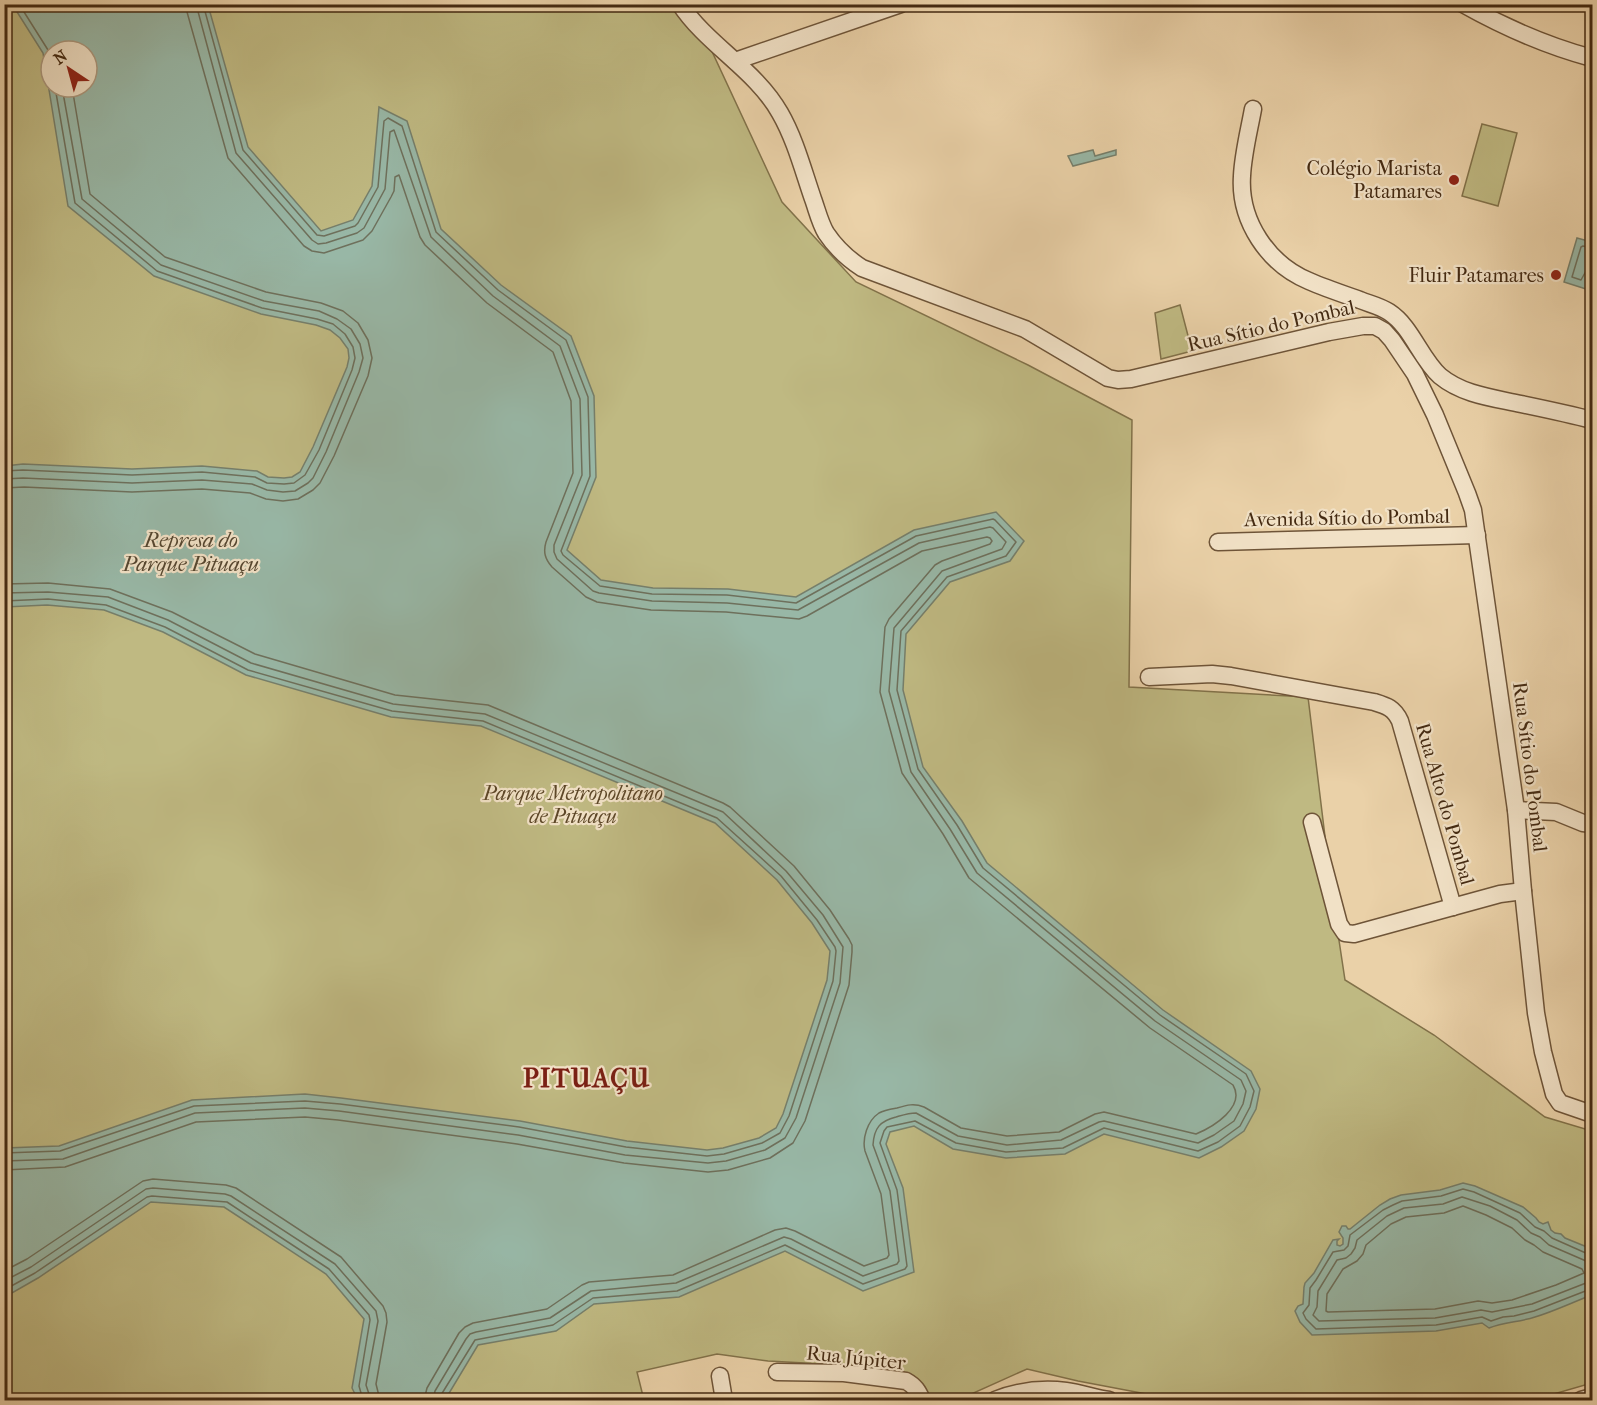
<svg xmlns="http://www.w3.org/2000/svg" width="1597" height="1405" viewBox="0 0 1597 1405" font-family="'IM FELL French Canon',serif">
  <style>
    .green { fill: #bfb982; stroke: #82724a; stroke-width: 1.5; fill-rule: evenodd }
    .water { fill: #98b7a6; stroke: #767f6b; stroke-width: 1.5; fill-rule: evenodd }
    .lines { fill: none; stroke-linecap: round; stroke-linejoin: round }
    .shore { stroke: #6e705c; stroke-width: 1.5 }
    .minor-casing { stroke: #6e5438; stroke-width: 19 }
    .minor { stroke: #f1e1c6; stroke-width: 16 }
    .poi-dot { fill: #8f2418; stroke: #f1e1c6; stroke-width: 2 }
    .labels { text-anchor: middle; dominant-baseline: central; stroke-width: 4.5; stroke-linejoin: round; paint-order: stroke }
    .poi-label { font-size: 20px; fill: #442a12; stroke: #f1e1c6; text-anchor: end }
    .street-label { font-size: 20px; fill: #442a12; stroke: #f1e1c6 }
    .park-label { font-size: 20px; font-style: italic; fill: #5d4728; stroke: #f1e1c6 }
    .water-label { font-size: 21px; font-style: italic; fill: #554630; stroke: #f1e1c6 }
    .district-label { font-size: 26px; font-weight: bold; letter-spacing: 1.5px; fill: #7a1f14; stroke: #f1e1c6 }
  </style>
  <rect width="100%" height="100%" fill="#ead1a8"/>
  <filter id="stains"><feTurbulence type="fractalNoise" baseFrequency=".00333" numOctaves="4"/><feColorMatrix values="0 0 0 0 .2 0 0 0 0 .09 0 0 0 0 .02 0 0 0 .5 -.17"/></filter>
  <radialGradient id="worn" r=".72"><stop offset=".6" stop-color="#630" stop-opacity="0"/><stop offset="1" stop-color="#630" stop-opacity=".3"/></radialGradient>
  <g class="green">
    <path d="M 5,5 L 677,5 L 708,43 L 782,202 L 856,282 L 1028,365 L 1132,420 L 1129,687 L 1308,697 L 1332,894 L 1345,980 L 1434,1035 L 1545,1117 L 1592,1131 L 1592,1383 L 1533,1400 L 1178,1400 L 1078,1381 L 1027,1369 L 958,1400 L 923,1400 L 917,1381 L 898,1368 L 768,1361 L 717,1354 L 637,1372 L 644,1400 L 5,1400 ZM 51,51 L 87,51 L 87,87 L 51,87 Z"/>
    <path d="M 1482,124 L 1517,133 L 1498,206 L 1462,196 Z"/>
    <path d="M 1180,305 L 1192,351 L 1161,359 L 1155,313 Z"/>
  </g>
  <g class="water">
    <path d="M 12,4 L 208,5 L 248,147 L 321,231 L 353,220 L 372,186 L 379,107 L 407,121 L 441,229 L 501,285 L 571,336 L 594,396 L 596,477 L 567,550 L 601,580 L 653,588 L 728,589 L 796,597 L 914,530 L 996,512 L 1024,541 L 1010,561 L 950,582 L 906,634 L 903,690 L 923,767 L 962,821 L 987,863 L 1163,1010 L 1251,1071 L 1260,1089 L 1256,1109 L 1244,1131 L 1221,1147 L 1199,1158 L 1104,1134 L 1065,1154 L 1006,1158 L 953,1149 L 914,1126 L 890,1132 L 886,1144 L 903,1188 L 914,1272 L 863,1291 L 785,1251 L 679,1297 L 594,1304 L 556,1331 L 478,1345 L 445,1400 L 358,1400 L 352,1388 L 364,1319 L 326,1274 L 224,1207 L 151,1202 L 38,1278 L 5,1297 L 5,1148 L 59,1146 L 192,1100 L 305,1094 L 341,1098 L 520,1121 L 627,1141 L 707,1150 L 723,1148 L 759,1138 L 776,1128 L 783,1114 L 827,980 L 830,951 L 812,923 L 777,880 L 715,823 L 481,726 L 391,717 L 246,675 L 163,632 L 104,610 L 47,605 L 5,607 L 5,466 L 23,464 L 132,469 L 202,466 L 257,471 L 268,477 L 284,478 L 292,477 L 300,472 L 313,447 L 347,367 L 349,358 L 348,349 L 340,338 L 330,330 L 316,325 L 261,314 L 154,276 L 68,206 L 43,53 ZM 51,51 L 87,51 L 87,87 L 51,87 Z"/>
    <path d="M 1093,150 L 1095,156 L 1116,150 L 1116,155 L 1073,166 L 1068,156 Z"/>
    <path d="M 1577,238 L 1592,242 L 1592,266 L 1586,289 L 1564,282 Z"/>
    <path d="M 1463,1183 L 1475,1186 L 1523,1207 L 1536,1218 L 1539,1222 L 1543,1224 L 1548,1222 L 1551,1230 L 1555,1233 L 1561,1234 L 1565,1238 L 1592,1249 L 1592,1295 C 1573,1302 1555,1311 1535,1317 C 1520,1322 1504,1322 1489,1328 L 1482,1323 L 1436,1331 L 1312,1335 L 1300,1322 L 1295,1311 L 1298,1306 L 1303,1304 L 1304,1287 L 1305,1283 L 1314,1273 L 1333,1240 L 1339,1239 L 1337,1241 L 1337,1245 L 1340,1246 L 1343,1244 L 1343,1238 L 1339,1232 L 1342,1226 L 1346,1226 L 1348,1229 L 1350,1229 L 1380,1205 L 1390,1199 L 1401,1195 L 1440,1190 Z"/>
  </g>
  <g class="lines">
    <g class="shore">
      <path d="M 19,4 L 48,50 L 51,63"/>
      <path d="M 186,4 L 187,12 L 228,158 L 304,246 L 312,251 L 324,253 L 363,240 L 372,231 L 391,197 L 394,191 L 395,177 L 399,175 L 420,237 L 425,245 L 487,303 L 553,352 L 571,401 L 573,473 L 546,542 C 543,552 545,559 552,567 L 586,597 L 597,602 L 651,610 L 726,612 L 799,619 L 807,616 L 922,551 L 987,537 L 990,538 L 992,541 L 990,544 L 942,561 L 935,565 L 889,619 L 885,627 L 880,692 L 902,773 L 943,834 L 969,878 L 1150,1028 L 1233,1085 C 1246,1107 1213,1127 1196,1134 L 1104,1112 L 1095,1114 L 1059,1132 L 1007,1136 L 961,1128 L 924,1107 C 914,1103 907,1105 897,1108 C 891,1109 884,1110 879,1113 C 867,1121 862,1139 865,1151 L 881,1194 L 889,1255 L 887,1258 L 864,1266 L 795,1231 L 786,1228 L 775,1230 L 673,1275 L 589,1282 L 582,1285 L 547,1309 L 473,1323 L 465,1327 L 459,1333 L 427,1388 L 424,1400"/>
      <path d="M 196,4 L 236,153 L 312,240 L 318,244 L 326,243 L 357,233 L 364,228 L 385,189 L 390,132 L 394,130 L 431,237 L 493,296 L 560,346 L 580,399 L 582,475 L 554,545 L 554,552 L 557,559 L 593,591 L 599,593 L 652,601 L 727,603 L 798,610 L 919,543 L 990,527 L 993,528 L 1006,542 L 1002,549 L 942,571 L 894,628 L 889,691 L 911,772 L 950,829 L 977,873 L 1155,1021 L 1241,1080 L 1246,1091 L 1243,1104 L 1234,1121 L 1214,1135 L 1198,1143 L 1104,1121 L 1099,1122 L 1061,1140 L 1007,1145 L 958,1136 L 916,1113 C 909,1113 903,1115 896,1117 C 880,1121 874,1128 873,1145 L 890,1191 L 899,1261 L 897,1264 L 863,1276 L 791,1239 L 784,1237 L 676,1283 L 591,1291 L 550,1318 L 476,1332 L 470,1334 L 466,1339 L 435,1391 L 433,1400"/>
      <path d="M 203,4 L 243,150 L 317,235 L 324,236 L 355,226 L 358,223 L 378,187 L 384,121 L 388,118 L 402,126 L 436,232 L 498,290 L 566,340 L 588,397 L 590,476 L 561,551 L 563,555 L 600,586 L 652,594 L 727,595 L 796,603 L 916,536 L 993,519 L 995,520 L 1016,542 L 1006,556 L 947,577 L 901,631 L 897,690 L 918,769 L 957,825 L 983,868 L 1160,1015 L 1246,1074 L 1254,1091 L 1250,1107 L 1240,1126 L 1218,1142 L 1198,1151 L 1104,1128 L 1063,1148 L 1006,1152 L 956,1143 L 915,1121 L 887,1127 L 884,1131 L 880,1143 L 897,1190 L 907,1266 L 905,1269 L 863,1284 L 785,1245 L 677,1291 L 593,1298 L 553,1325 L 475,1340 L 441,1395 L 441,1400"/>
      <path d="M 1592,248 L 1583,246 L 1581,247 L 1572,277 L 1581,280 L 1586,271 L 1592,269"/>
      <path d="M 4,471 L 23,470 L 132,475 L 202,472 L 255,477 L 267,483 L 284,484 L 294,483 L 305,475 L 319,450 L 352,370 L 355,358 L 353,347 L 345,334 L 333,324 L 317,319 L 262,308 L 157,271 L 75,203 L 55,87"/>
      <path d="M 4,479 L 23,478 L 132,483 L 202,480 L 252,484 L 267,490 L 283,492 L 295,491 L 308,483 L 313,478 L 326,452 L 359,372 L 363,358 L 360,344 L 351,329 L 337,319 L 319,311 L 264,301 L 161,265 L 82,199 L 62,87"/>
      <path d="M 4,488 L 24,487 L 132,492 L 202,489 L 250,493 L 266,499 L 283,501 L 298,499 L 313,490 L 320,483 L 334,456 L 368,376 L 372,358 L 368,340 L 358,323 L 343,311 L 321,303 L 266,292 L 165,257 L 90,194 L 72,87"/>
      <path d="M 4,584 L 48,583 L 110,589 L 172,612 L 255,654 L 395,695 L 488,705 L 723,803 L 730,807 L 794,866 L 830,910 L 849,939 L 852,945 L 852,952 L 849,985 L 805,1121 L 793,1143 L 770,1158 L 728,1170 L 708,1172 L 624,1163 L 517,1144 L 338,1120 L 305,1117 L 196,1122 L 65,1167 L 4,1170"/>
      <path d="M 4,593 L 48,592 L 108,597 L 168,620 L 251,663 L 393,704 L 485,714 L 723,812 L 786,871 L 823,915 L 843,947 L 840,983 L 796,1118 L 785,1138 L 765,1150 L 726,1161 L 708,1163 L 625,1155 L 518,1135 L 339,1111 L 305,1108 L 195,1113 L 63,1159 L 4,1161"/>
      <path d="M 4,601 L 48,599 L 106,605 L 165,627 L 248,670 L 392,711 L 483,721 L 717,818 L 781,876 L 817,920 L 835,947 L 836,951 L 833,981 L 789,1116 L 780,1133 L 762,1143 L 724,1154 L 707,1156 L 626,1147 L 519,1127 L 340,1104 L 305,1101 L 194,1106 L 60,1151 L 4,1153"/>
      <path d="M 1463,1206 L 1486,1215 L 1512,1228 L 1525,1240 L 1534,1245 L 1543,1252 L 1582,1269 L 1584,1273 L 1556,1285 L 1512,1300 L 1492,1303 L 1478,1301 L 1435,1309 L 1328,1312 L 1326,1311 L 1327,1294 L 1343,1269 L 1357,1261 L 1363,1254 L 1366,1245 L 1391,1224 L 1406,1217 L 1444,1213 Z"/>
      <path d="M 1592,1254 L 1588,1254 L 1552,1238 L 1544,1231 L 1535,1227 L 1520,1213 L 1474,1192 L 1463,1189 L 1441,1196 L 1402,1201 L 1393,1205 L 1383,1210 L 1350,1235 L 1348,1246 L 1344,1250 L 1333,1252 L 1316,1280 L 1310,1288 L 1309,1305 L 1303,1313 L 1306,1319 L 1316,1329 L 1436,1325 L 1482,1317 L 1491,1321 L 1503,1317 L 1514,1316 L 1534,1311 L 1588,1290 L 1592,1289"/>
      <path d="M 1592,1261 L 1586,1261 L 1549,1245 L 1540,1237 L 1531,1233 L 1517,1220 L 1490,1206 L 1462,1197 L 1443,1204 L 1404,1208 L 1387,1216 L 1357,1240 L 1355,1248 L 1351,1254 L 1346,1258 L 1337,1260 L 1318,1291 L 1317,1307 L 1313,1315 L 1319,1321 L 1435,1318 L 1481,1310 L 1492,1312 L 1532,1304 L 1586,1283 L 1592,1282"/>
      <path d="M 4,1271 L 27,1259 L 143,1181 L 153,1179 L 226,1185 L 236,1188 L 341,1257 L 383,1306 L 386,1313 L 387,1322 L 376,1384 L 380,1400"/>
      <path d="M 4,1281 L 31,1267 L 146,1189 L 153,1188 L 225,1194 L 231,1196 L 335,1264 L 376,1311 L 378,1321 L 366,1385 L 371,1400"/>
      <path d="M 4,1290 L 35,1273 L 147,1197 L 152,1196 L 227,1202 L 329,1269 L 369,1315 L 370,1320 L 359,1386 L 363,1400"/>
    </g>
    <defs>
      <g id="minor">
        <path d="M 680,4 C 707,45 756,70 780,113 C 795,139 803,170 813,199 C 817,210 820,223 826,233 C 836,248 848,259 862,268 L 1025,329 L 1108,378 L 1118,380 L 1131,379 L 1329,332 L 1363,326 L 1375,326 L 1384,331 L 1392,340 L 1415,374 L 1435,415 L 1467,493 L 1473,510 L 1516,810 L 1523,891 L 1536,1013 L 1543,1052 L 1554,1094 L 1560,1103 L 1592,1114"/>
        <path d="M 1463,4 C 1504,27 1547,46 1592,58"/>
        <path d="M 735,61 L 901,4"/>
        <path d="M 1253,109 C 1249,131 1243,154 1242,176 C 1239,221 1268,264 1309,281 C 1325,288 1343,294 1360,300 C 1370,304 1380,306 1389,312 C 1412,327 1420,358 1440,376 C 1463,395 1494,398 1521,404 C 1545,409 1569,414 1592,420"/>
        <path d="M 1218,542 L 1477,535"/>
        <path d="M 1149,677 L 1212,674 L 1231,676 L 1374,702 C 1387,706 1394,708 1400,721 L 1453,907"/>
        <path d="M 1516,810 L 1556,812 L 1583,823 L 1592,824"/>
        <path d="M 1312,822 L 1339,924 L 1345,933 L 1354,934 L 1500,894 L 1523,891"/>
        <path d="M 777,1372 L 844,1373 L 906,1381 C 915,1386 918,1391 922,1400"/>
        <path d="M 720,1376 L 724,1400"/>
        <path d="M 995,1400 C 1018,1391 1042,1388 1066,1391 C 1081,1393 1095,1398 1109,1400"/>
        <path d="M 1581,1400 L 1592,1397"/>
      </g>
    </defs>
    <use href="#minor" class="minor-casing"/>
    <use href="#minor" class="minor"/>
  </g>
  <g class="poi-dot">
    <circle cx="1454" cy="180" r="6"/>
    <circle cx="1556" cy="275" r="6"/>
  </g>
  <g class="labels">
    <g class="poi-label">
      <text x="1442" y="168">Colégio Marista<tspan x="1442" dy="23">Patamares</tspan></text>
      <text x="1544" y="275">Fluir Patamares</text>
    </g>
    <g class="street-label">
      <text transform="translate(1271 326) rotate(-13)">Rua Sítio do Pombal</text>
      <text transform="translate(1347 518) rotate(-1)">Avenida Sítio do Pombal</text>
      <text transform="translate(1530 767) rotate(83)">Rua Sítio do Pombal</text>
      <text transform="translate(1445 804) rotate(74)">Rua Alto do Pombal</text>
      <text transform="translate(856 1358) rotate(6)">Rua Júpiter</text>
    </g>
    <g class="park-label">
      <text x="573" y="793">Parque Metropolitano<tspan x="573" dy="23">de Pituaçu</tspan></text>
    </g>
    <g class="water-label">
      <text x="191" y="540">Represa do<tspan x="191" dy="24">Parque Pituaçu</tspan></text>
    </g>
    <g class="district-label">
      <text x="587" y="1078">PITUAÇU</text>
    </g>
  </g>
  <rect width="1597" height="1405" fill="none" stroke="#ead1a8" stroke-width="24"/>
  <rect x="6" y="6" width="1585" height="1393" fill="none" stroke="#442a12" stroke-width="3"/>
  <rect x="12" y="12" width="1573" height="1381" fill="none" stroke="#442a12" stroke-width="1.5"/>
  <g transform="translate(69 69) rotate(324)"><circle r="28" fill="#f1e1c6" stroke="#ac987e" stroke-width="1.5"/>
  <path d="M0-4.5L10 22L0 15L-10 22Z" fill="#8f2418"/>
  <text y="-9" font-size="16" font-weight="bold" text-anchor="middle" fill="#442a12">N</text>
  </g>
  <rect width="100%" height="100%" filter="url(#stains)"/>
  <rect width="100%" height="100%" fill="url(#worn)"/>
</svg>
